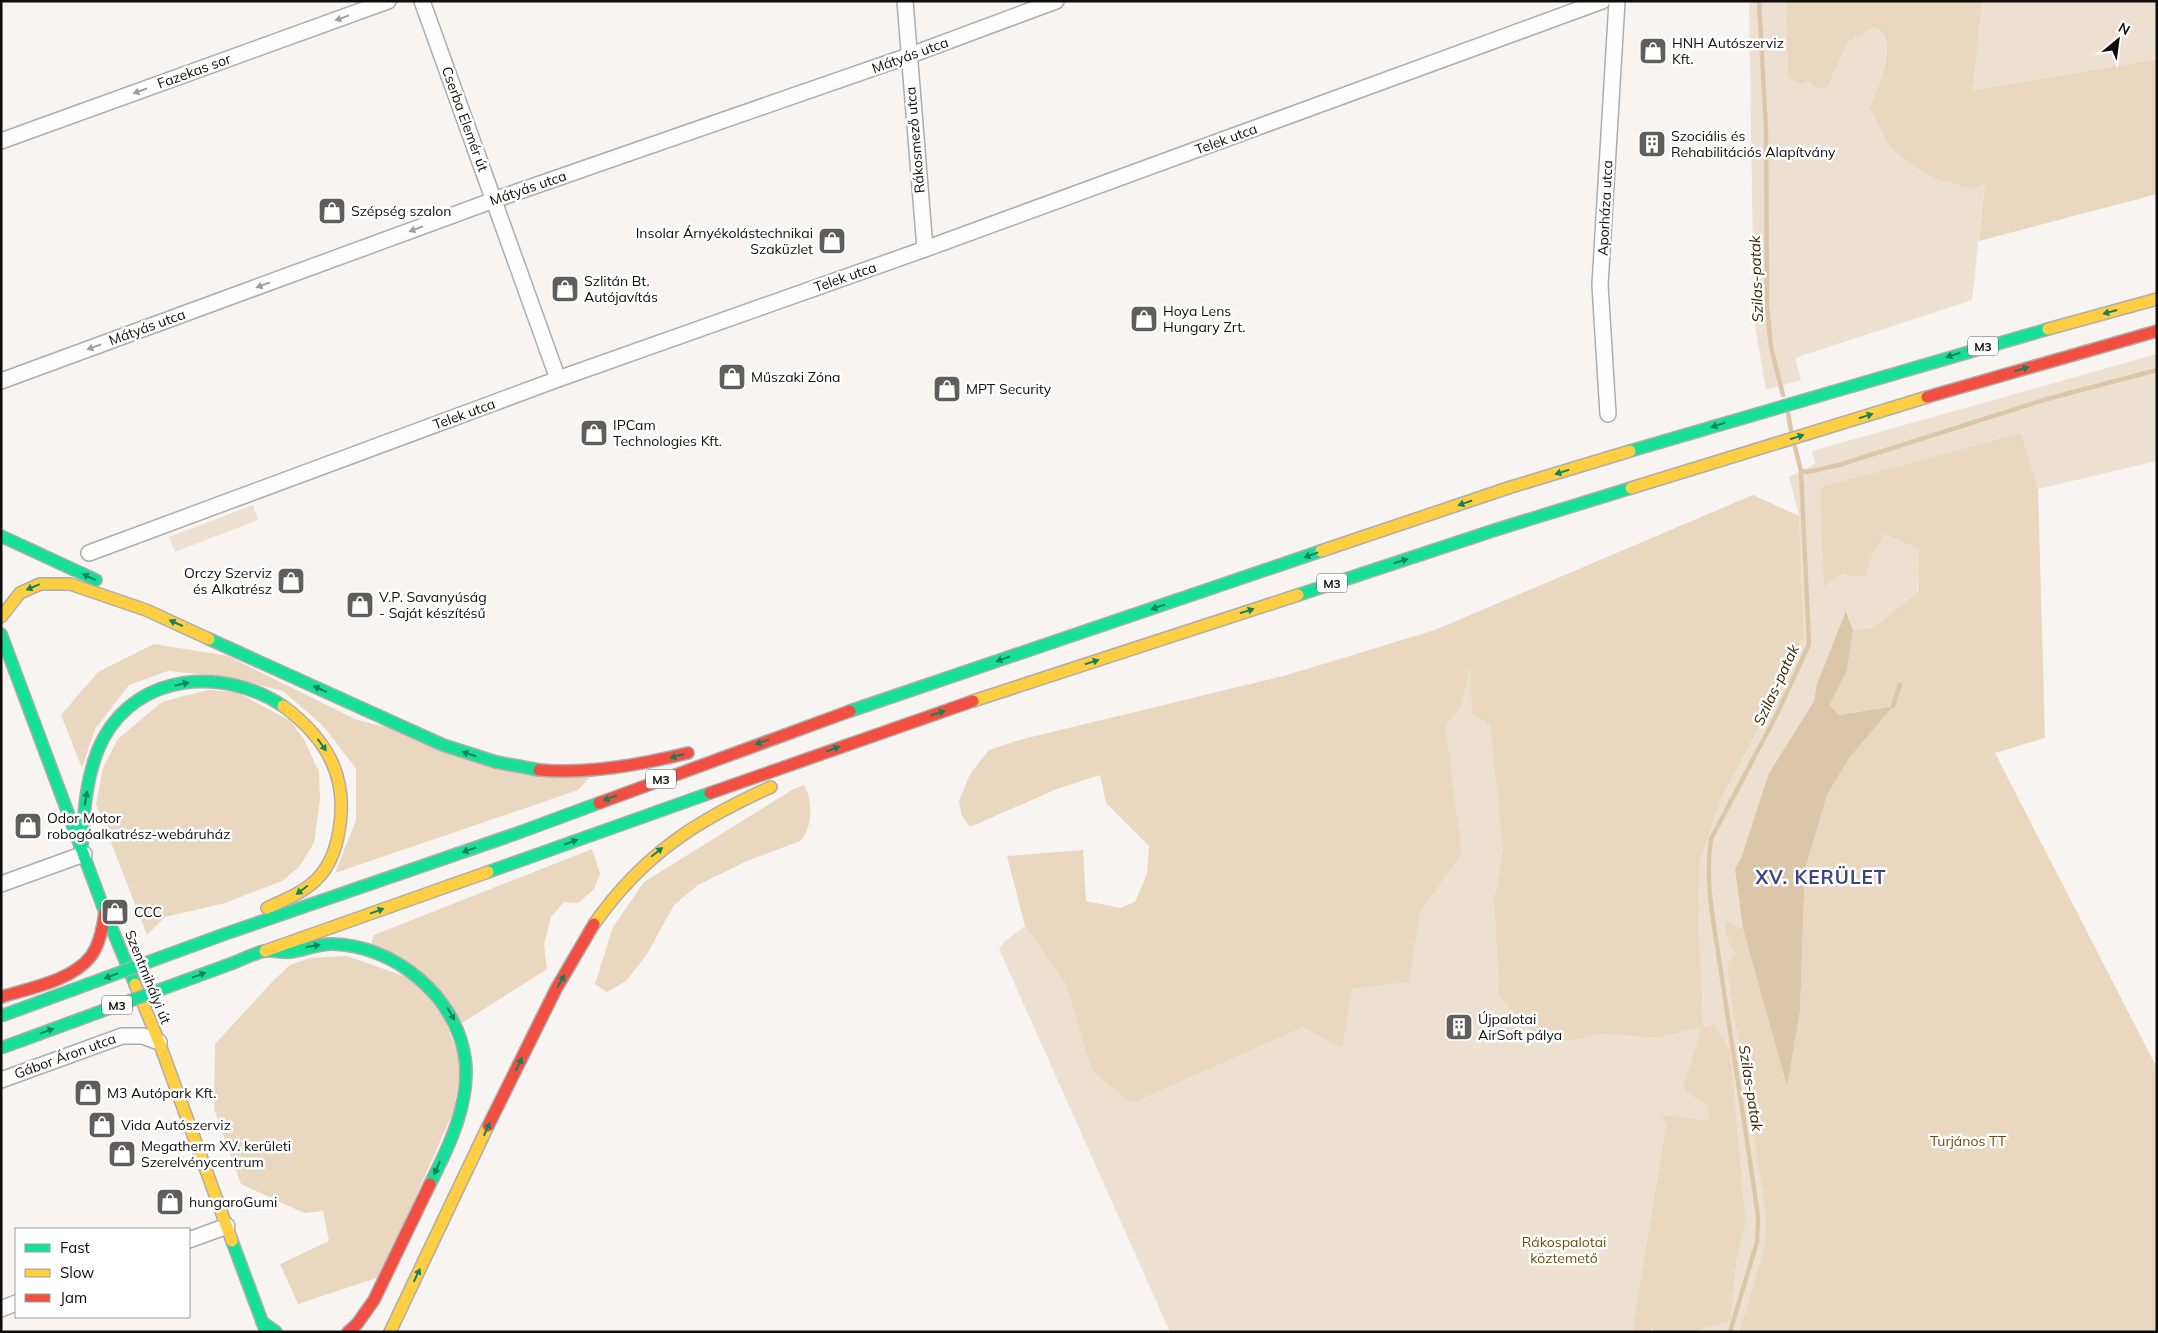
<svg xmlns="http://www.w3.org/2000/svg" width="2158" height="1333" viewBox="0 0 2158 1333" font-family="Mulish,sans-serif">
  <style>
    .green { fill: #ede0d1 }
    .forest { fill: #e9d7c0 }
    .water { fill: #dcc6a9 }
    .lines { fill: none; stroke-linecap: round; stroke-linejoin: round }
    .stream { stroke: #dcc6a9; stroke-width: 4.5 }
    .street-casing { stroke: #afadab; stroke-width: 18 }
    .fast-casing { stroke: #afadab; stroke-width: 14 }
    .slow-casing { stroke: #afadab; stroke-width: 14 }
    .jam-casing { stroke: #afadab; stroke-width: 14 }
    .street { stroke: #fefdfd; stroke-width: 15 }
    .fast { stroke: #16e098; stroke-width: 11 }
    .slow { stroke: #ffcf43; stroke-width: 11 }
    .jam { stroke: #f24e42; stroke-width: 11 }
    .fast-bridge-casing { stroke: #afadab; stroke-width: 14; stroke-linecap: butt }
    .fast-bridge { stroke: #16e098; stroke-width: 11 }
    .oneway { fill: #9e9d9d }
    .oneway2 { fill: #138159 }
    .labels { text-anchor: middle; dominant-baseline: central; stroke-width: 5; stroke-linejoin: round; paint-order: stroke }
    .shield { fill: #fff; stroke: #575655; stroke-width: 1 }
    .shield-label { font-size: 12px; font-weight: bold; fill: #0f0d0c }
    .poi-label { font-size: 14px; fill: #0f0d0c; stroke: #fff; text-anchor: start }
    .street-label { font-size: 14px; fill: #0f0d0c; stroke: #fff }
    .park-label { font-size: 14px; fill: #734b02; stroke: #fff }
    .water-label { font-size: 15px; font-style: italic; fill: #3b2604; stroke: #fff }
    .district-label { font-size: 19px; font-weight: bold; letter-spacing: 1px; fill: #404581; stroke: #fff }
  </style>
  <rect width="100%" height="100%" fill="#f7f4f1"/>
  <g class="green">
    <path d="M 1749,1 L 1786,1 L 1788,77 L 1808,81 L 1820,90 L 1828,86 L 1848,42 L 1874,27 C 1901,40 1877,87 1870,108 L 1985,183 L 1972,300 L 1795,358 L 1801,380 L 1766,390 L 1754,319 Z"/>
    <path d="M 1982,1 L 2157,1 L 2157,59 L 1973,90 Z"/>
    <path d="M 2157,354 L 2157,461 L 2038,489 L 2021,433 L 1820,487 L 1825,586 L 1842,574 L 1866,578 L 1871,558 L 1884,533 L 1920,549 L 1917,593 L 1874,627 L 1853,630 L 1847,612 L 1817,684 L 1814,701 L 1769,773 L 1741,858 L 1735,869 L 1743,929 L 1724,922 L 1727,939 L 1736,954 L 1729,984 L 1766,1216 L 1765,1245 L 1739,1332 L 1699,1332 L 1699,1330 L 1731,1321 L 1737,1256 L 1746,1224 L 1735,1106 L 1710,1107 L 1708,1122 L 1661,1114 L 1666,1125 L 1632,1332 L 1170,1332 L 999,949 L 1005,941 L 1025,926 L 1065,983 L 1092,1071 L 1132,1102 L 1303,1027 L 1352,989 L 1408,982 L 1420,913 L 1462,853 L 1446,727 L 1461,706 L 1470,665 L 1490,725 L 1499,796 L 1503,849 L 1494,901 L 1499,996 L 1576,1040 L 1599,1034 L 1658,1038 L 1702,1027 L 1699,925 L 1700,862 L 1720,801 L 1781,685 L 1804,637 L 1799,516 L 1789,477 L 1815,464 L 1812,451 Z"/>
    <path d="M 253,505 L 258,520 L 175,552 L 169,537 Z"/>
  </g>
  <g class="forest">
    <path d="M 1786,1 L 1982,1 L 1973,90 L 2157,59 L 2157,194 L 1979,241 L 1985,183 L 1971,189 L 1935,178 L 1915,167 L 1890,147 L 1870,108 C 1877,87 1902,39 1874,27 L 1848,42 L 1828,86 L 1820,90 L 1808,81 L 1800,84 L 1788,77 Z"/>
    <path d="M 2021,433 L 2038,489 L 2045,738 L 1995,753 L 2157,1068 L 2157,1332 L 1739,1332 L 1765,1245 L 1766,1216 L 1729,984 L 1728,961 L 1736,954 L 1727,939 L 1724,921 L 1743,929 L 1787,1085 L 1800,1012 L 1805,870 L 1827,795 L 1850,757 L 1892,706 L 1839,715 L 1828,705 L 1847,671 L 1853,630 L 1874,627 L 1918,592 L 1919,549 L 1884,534 L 1871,558 L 1866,578 L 1842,574 L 1824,587 L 1820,487 Z"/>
    <path d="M 1753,495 L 1799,516 L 1804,637 L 1781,685 L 1720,801 L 1700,862 L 1699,925 L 1703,1027 L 1713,1025 L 1730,1050 L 1746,1224 L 1737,1256 L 1731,1321 L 1699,1330 L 1699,1332 L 1654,1332 L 1652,1328 L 1651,1332 L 1632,1332 L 1666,1125 L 1660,1114 L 1708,1121 L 1709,1107 L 1683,1088 L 1702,1027 L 1658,1038 L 1599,1034 L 1576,1040 L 1540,1040 L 1499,996 L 1494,901 L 1503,849 L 1490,725 L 1472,713 L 1470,668 L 1461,706 L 1446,727 L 1462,853 L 1420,913 L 1409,982 L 1352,989 L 1342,1048 L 1303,1027 L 1132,1103 L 1092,1071 L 1065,983 L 1025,926 L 1007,856 L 1083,850 L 1086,901 L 1120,908 L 1135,902 L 1147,874 L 1149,846 L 1106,803 L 1100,775 L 1057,789 L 970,827 L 962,816 L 959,802 L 970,774 L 989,750 L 1019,740 L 1287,675 L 1435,630 Z"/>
    <path d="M 154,644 L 228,656 L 357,720 L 589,778 L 578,790 L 335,873 L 356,820 L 356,768 L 322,725 L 283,691 L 227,677 L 168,671 L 129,685 L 95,729 L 82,768 L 61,715 L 98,672 Z"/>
    <path d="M 208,690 L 237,692 L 290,721 L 304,739 L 319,772 L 320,800 L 314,843 L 299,867 L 282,881 L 225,903 L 165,917 L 147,935 L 96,804 L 103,768 L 118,739 L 162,702 Z"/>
    <path d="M 804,785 C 813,801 813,828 800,841 L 747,861 L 698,885 L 674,905 L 647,954 L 626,981 L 607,992 L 595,984 L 613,927 L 644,882 L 792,790 Z"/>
    <path d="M 592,849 L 600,874 L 594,889 L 578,903 L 564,902 L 551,917 L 544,945 L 547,969 L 462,1023 L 371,944 L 374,935 Z"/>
    <path d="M 347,956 L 415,980 L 445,1020 L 461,1064 L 454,1110 L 380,1277 L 298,1304 L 280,1264 L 329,1241 L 323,1211 L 304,1213 L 241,1184 L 214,1109 L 215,1044 L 273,981 L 290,965 L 311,958 Z"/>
  </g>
  <path class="water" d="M 1846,611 L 1853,630 L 1847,671 L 1829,705 L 1839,715 L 1893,706 L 1850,757 L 1827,795 L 1805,870 L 1800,1012 L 1787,1086 L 1743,929 L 1735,869 L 1741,858 L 1769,773 L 1814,701 L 1817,684 Z"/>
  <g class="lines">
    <g class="stream">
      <path d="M 1759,1 L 1766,129 L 1767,307 L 1771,347 L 1783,395"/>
      <path d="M 1788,413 L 1791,430"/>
      <path d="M 1801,471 L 1808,472 L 1839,465 L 2047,399 L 2157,370"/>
      <path d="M 1893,706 L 1900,685"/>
      <path d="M 1730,1332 L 1757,1242 L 1758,1217 C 1747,1135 1733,1053 1721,972 C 1715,928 1704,883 1711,839 L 1777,714 L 1809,644 L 1801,471 L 1795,447"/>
    </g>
    <defs>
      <g id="street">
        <path d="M 422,1 L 558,379"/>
        <path d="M 905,1 L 925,249"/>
        <path d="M 1,141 L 388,1"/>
        <path d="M 1,381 L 494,200 L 908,56 L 1056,1"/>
        <path d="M 1608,414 L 1600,285 L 1617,1"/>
        <path d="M 89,553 L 558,379 L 925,249 L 1602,1"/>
        <path d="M 1,884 L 84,854"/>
        <path d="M 1,1080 L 122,1036 L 143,1036 L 159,1042"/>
        <path d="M 189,1240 L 227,1226"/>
        <path d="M 1,1309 L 16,1303"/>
      </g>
      <g id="fast">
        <path d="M 1630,451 L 2048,329"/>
        <path d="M 1,536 L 96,580"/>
        <path d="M 1298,595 L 1495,530 L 1631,488"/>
        <path d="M 1,634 L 105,912 L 135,984"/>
        <path d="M 209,639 L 443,745 L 496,762 L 539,770"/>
        <path d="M 850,711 L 1321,551"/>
        <path d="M 82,847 C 84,810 86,772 103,739 C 139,672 224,667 283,706"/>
        <path d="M 488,872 L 710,793"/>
        <path d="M 222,935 L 515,834 L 599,803"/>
        <path d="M 233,963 C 243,959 254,953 265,951 C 274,950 282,953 291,952 C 305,950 318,944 332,944 C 394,945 456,996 465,1058 C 471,1101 449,1147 430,1184"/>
        <path d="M 232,1241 L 266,1332"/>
        <path d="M 262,1322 L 276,1332"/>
      </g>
      <g id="slow">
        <path d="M 2048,329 L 2157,299"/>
        <path d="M 1631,488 L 1927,397"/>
        <path d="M 1321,551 L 1511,487 L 1630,451"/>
        <path d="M 1,617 L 20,593 L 40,584 L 70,584 L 146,610 L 209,639"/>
        <path d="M 973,701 L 1298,595"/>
        <path d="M 267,908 C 284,900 303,893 317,879 C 329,867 336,849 339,831 C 349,776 326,738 283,706"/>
        <path d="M 594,924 C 643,855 695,821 771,787"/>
        <path d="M 265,951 L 488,872"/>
        <path d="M 135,984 L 159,1042 L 232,1241"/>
        <path d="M 390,1332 L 488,1126"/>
      </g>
      <g id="jam">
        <path d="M 1927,397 L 2157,331"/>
        <path d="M 539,770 C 589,774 639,765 688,753"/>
        <path d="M 710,793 L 973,701"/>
        <path d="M 599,803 L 850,711"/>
        <path d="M 1,997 C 30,988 72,981 91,956 C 100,944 103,927 105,912"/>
        <path d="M 488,1126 L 556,989 L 594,924"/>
        <path d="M 348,1332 L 357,1324 L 374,1300 L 430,1184"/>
      </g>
    </defs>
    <use href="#street" class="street-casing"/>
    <use href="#fast" class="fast-casing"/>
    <use href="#slow" class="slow-casing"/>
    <use href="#jam" class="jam-casing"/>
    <use href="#street" class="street"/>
    <use href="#fast" class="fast"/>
    <use href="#slow" class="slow"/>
    <use href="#jam" class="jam"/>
    <defs>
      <g id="fast-bridge">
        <path d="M 1,1016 L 222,935"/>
        <path d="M 1,1048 L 233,963"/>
      </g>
    </defs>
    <use href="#fast-bridge" class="fast-bridge-casing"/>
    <use href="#fast-bridge" class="fast-bridge"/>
  </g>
  <defs><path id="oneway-solid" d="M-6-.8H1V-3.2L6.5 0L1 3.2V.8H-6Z" transform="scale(1.25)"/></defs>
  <g class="oneway">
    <use href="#oneway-solid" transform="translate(342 18) rotate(160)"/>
    <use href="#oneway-solid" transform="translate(140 91) rotate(160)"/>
    <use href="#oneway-solid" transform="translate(416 229) rotate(160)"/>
    <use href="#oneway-solid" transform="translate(263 285) rotate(160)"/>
    <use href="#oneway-solid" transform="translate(94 347) rotate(160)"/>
  </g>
  <g class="oneway2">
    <use href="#oneway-solid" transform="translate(2110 312) rotate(165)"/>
    <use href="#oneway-solid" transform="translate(1953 355) rotate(163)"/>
    <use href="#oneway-solid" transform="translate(2022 369) rotate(-16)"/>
    <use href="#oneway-solid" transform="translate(1866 416) rotate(-17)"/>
    <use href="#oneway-solid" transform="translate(1718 425) rotate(163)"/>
    <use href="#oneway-solid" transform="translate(1797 437) rotate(-17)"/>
    <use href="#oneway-solid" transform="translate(1562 472) rotate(163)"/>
    <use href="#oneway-solid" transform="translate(1465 503) rotate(161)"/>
    <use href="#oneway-solid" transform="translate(1311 555) rotate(161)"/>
    <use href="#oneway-solid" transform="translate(1401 561) rotate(-18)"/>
    <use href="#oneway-solid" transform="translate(89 577) rotate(-155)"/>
    <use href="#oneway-solid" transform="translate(33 587) rotate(157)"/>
    <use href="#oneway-solid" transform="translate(1158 607) rotate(161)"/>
    <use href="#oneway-solid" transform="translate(1247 611) rotate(-18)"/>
    <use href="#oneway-solid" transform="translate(176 623) rotate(-156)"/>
    <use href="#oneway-solid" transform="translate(1003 659) rotate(161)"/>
    <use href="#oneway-solid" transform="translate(1092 662) rotate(-18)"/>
    <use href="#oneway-solid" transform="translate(182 684) rotate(-12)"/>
    <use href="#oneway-solid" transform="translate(320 689) rotate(-155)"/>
    <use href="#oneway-solid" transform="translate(938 713) rotate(-18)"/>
    <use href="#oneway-solid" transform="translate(762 742) rotate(160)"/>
    <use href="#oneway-solid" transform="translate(322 745) rotate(54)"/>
    <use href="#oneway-solid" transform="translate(833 749) rotate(-20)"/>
    <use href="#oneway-solid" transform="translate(469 754) rotate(-162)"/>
    <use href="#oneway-solid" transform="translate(677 756) rotate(165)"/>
    <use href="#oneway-solid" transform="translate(86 798) rotate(-80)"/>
    <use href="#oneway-solid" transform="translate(610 798) rotate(160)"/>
    <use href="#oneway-solid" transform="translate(571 842) rotate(-20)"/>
    <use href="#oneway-solid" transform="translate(469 850) rotate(161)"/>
    <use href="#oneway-solid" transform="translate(657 852) rotate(-39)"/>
    <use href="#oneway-solid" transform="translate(302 890) rotate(143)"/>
    <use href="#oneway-solid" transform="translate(377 911) rotate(-20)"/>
    <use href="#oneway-solid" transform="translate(313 946) rotate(-10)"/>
    <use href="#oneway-solid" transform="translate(199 975) rotate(-20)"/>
    <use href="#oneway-solid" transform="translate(111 976) rotate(160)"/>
    <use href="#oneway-solid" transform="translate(561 981) rotate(-60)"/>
    <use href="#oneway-solid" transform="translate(451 1014) rotate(61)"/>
    <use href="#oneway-solid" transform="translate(47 1031) rotate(-20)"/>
    <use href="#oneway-solid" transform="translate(519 1064) rotate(-63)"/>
    <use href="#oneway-solid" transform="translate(487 1129) rotate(-65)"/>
    <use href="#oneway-solid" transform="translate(437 1168) rotate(114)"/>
    <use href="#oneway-solid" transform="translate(417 1275) rotate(-65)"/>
  </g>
  <defs>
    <symbol id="shop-square" viewBox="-11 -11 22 22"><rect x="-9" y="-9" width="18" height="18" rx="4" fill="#605e5c" stroke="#fff"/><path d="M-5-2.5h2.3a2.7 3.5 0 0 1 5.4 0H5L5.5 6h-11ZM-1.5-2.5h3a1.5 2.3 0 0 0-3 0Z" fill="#fff"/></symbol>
    <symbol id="building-square" viewBox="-11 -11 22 22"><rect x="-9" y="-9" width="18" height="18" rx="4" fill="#605e5c" stroke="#fff"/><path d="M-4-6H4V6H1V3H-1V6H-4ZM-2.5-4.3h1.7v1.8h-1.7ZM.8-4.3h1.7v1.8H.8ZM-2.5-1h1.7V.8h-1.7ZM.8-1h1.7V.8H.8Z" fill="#fff"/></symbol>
  </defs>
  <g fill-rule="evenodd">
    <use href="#shop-square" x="1637" y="35" width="32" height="32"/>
    <use href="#building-square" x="1636" y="128" width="32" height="32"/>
    <use href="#shop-square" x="316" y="195" width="32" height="32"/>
    <use href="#shop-square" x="816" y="225" width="32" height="32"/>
    <use href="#shop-square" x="549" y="273" width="32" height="32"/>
    <use href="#shop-square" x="1128" y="303" width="32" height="32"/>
    <use href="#shop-square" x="716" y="361" width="32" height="32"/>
    <use href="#shop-square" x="931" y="373" width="32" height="32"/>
    <use href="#shop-square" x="578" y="417" width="32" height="32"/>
    <use href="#shop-square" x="275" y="565" width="32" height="32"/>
    <use href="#shop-square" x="344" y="589" width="32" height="32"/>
    <use href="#shop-square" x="12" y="810" width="32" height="32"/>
    <use href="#shop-square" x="99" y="896" width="32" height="32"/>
    <use href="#building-square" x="1443" y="1011" width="32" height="32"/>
    <use href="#shop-square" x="72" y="1077" width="32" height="32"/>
    <use href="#shop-square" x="86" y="1109" width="32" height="32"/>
    <use href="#shop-square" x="106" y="1138" width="32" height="32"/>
    <use href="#shop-square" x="154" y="1186" width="32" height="32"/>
  </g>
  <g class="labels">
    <g class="shield">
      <rect x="1968" y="336.5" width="30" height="19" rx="4"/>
      <rect x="1317" y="573.5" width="30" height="19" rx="4"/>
      <rect x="646" y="769.5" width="30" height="19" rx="4"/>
      <rect x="102" y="995.5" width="30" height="19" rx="4"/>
    </g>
    <g class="shield-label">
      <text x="1983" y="346">M3</text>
      <text x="1332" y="583">M3</text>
      <text x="661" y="779">M3</text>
      <text x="117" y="1005">M3</text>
    </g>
    <g class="poi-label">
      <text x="1672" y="43">HNH Autószerviz<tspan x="1672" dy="16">Kft.</tspan></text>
      <text x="1671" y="136">Szociális és<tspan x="1671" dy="16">Rehabilitációs Alapítvány</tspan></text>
      <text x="351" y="211">Szépség szalon</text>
      <text x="813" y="233" text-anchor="end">Insolar Árnyékolástechnikai<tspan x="813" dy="16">Szaküzlet</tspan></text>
      <text x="584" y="281">Szlitán Bt.<tspan x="584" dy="16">Autójavítás</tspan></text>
      <text x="1163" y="311">Hoya Lens<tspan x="1163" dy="16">Hungary Zrt.</tspan></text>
      <text x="751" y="377">Műszaki Zóna</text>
      <text x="966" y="389">MPT Security</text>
      <text x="613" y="425">IPCam<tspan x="613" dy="16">Technologies Kft.</tspan></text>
      <text x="272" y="573" text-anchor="end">Orczy Szerviz<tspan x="272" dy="16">és Alkatrész</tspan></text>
      <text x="379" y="597">V.P. Savanyúság<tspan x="379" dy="16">- Saját készítésű</tspan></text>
      <text x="47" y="818">Odor Motor<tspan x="47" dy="16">robogóalkatrész-webáruház</tspan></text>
      <text x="134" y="912">CCC</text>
      <text x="1478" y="1019">Újpalotai<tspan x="1478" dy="16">AirSoft pálya</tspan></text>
      <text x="107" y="1093">M3 Autópark Kft.</text>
      <text x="121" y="1125">Vida Autószerviz</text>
      <text x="141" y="1146">Megatherm XV. kerületi<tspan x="141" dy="16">Szerelvénycentrum</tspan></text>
      <text x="189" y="1202">hungaroGumi</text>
    </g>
    <g class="street-label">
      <text transform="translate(910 55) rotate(-20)">Mátyás utca</text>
      <text transform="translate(194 71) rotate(-20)">Fazekas sor</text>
      <text transform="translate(465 119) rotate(70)">Cserba Elemér út</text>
      <text transform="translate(1226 139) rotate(-20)">Telek utca</text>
      <text transform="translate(915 140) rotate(-95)">Rákosmező utca</text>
      <text transform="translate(528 188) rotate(-19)">Mátyás utca</text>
      <text transform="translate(1605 208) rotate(-87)">Aporháza utca</text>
      <text transform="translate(845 277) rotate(-19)">Telek utca</text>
      <text transform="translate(147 327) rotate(-20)">Mátyás utca</text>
      <text transform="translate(464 414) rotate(-20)">Telek utca</text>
      <text transform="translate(148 977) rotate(68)">Szentmihályi út</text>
      <text transform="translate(65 1056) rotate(-20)">Gábor Áron utca</text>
    </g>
    <g class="park-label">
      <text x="1968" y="1141">Turjános TT</text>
      <text x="1564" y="1242">Rákospalotai<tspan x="1564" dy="16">köztemető</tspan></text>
    </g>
    <g class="water-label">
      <text transform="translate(1756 279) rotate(-92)">Szilas-patak</text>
      <text transform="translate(1776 685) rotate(-65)">Szilas-patak</text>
      <text transform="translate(1751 1088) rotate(81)">Szilas-patak</text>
    </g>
    <g class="district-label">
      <text x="1821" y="877">XV. KERÜLET</text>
    </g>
  </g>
  <rect width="2158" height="1333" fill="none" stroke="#0f0d0c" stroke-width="5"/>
  <rect x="15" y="1228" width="175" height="90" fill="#ffffff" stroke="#9f9e9e"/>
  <rect x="25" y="1244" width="25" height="8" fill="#16e098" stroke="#9f9e9e"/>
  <text x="60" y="1253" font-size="15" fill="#0f0d0c">Fast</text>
  <rect x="25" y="1269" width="25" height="8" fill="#ffcf43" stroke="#9f9e9e"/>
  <text x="60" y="1278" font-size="15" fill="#0f0d0c">Slow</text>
  <rect x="25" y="1294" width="25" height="8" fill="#f24e42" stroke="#9f9e9e"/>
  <text x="60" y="1303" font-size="15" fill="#0f0d0c">Jam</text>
  <g transform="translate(2118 40) rotate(29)" stroke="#ffffff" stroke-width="4" paint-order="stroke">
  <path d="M0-4L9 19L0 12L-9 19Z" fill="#0f0d0c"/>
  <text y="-8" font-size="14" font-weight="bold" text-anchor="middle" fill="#0f0d0c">N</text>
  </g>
</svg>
